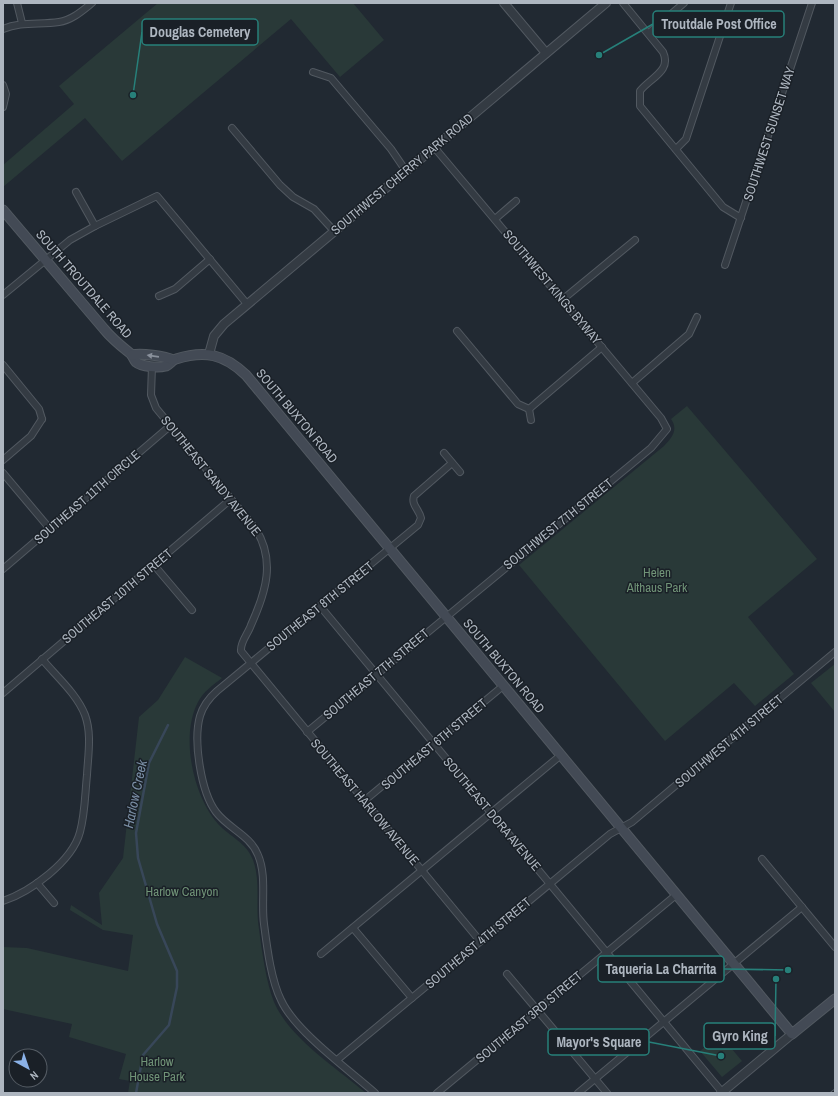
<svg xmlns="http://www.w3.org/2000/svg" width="838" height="1096" viewBox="0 0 838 1096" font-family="'Archivo Narrow',sans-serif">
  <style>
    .green { fill: #293938 }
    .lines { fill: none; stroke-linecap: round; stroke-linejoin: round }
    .stream { stroke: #384759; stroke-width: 2.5 }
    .minor-casing { stroke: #525961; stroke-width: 8 }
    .tertiary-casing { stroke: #525961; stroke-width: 10 }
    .secondary-casing { stroke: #525961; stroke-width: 11 }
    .minor { stroke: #343b43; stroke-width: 6 }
    .tertiary { stroke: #343b43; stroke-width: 8 }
    .secondary { stroke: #434a55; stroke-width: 9 }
    .rail-casing { stroke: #5a626c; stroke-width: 4 }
    .rail { stroke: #1a2027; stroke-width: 2.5; stroke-dasharray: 8; stroke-linecap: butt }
    .oneway { fill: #89909b }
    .labels { text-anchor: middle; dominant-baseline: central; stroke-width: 3; stroke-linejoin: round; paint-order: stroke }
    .street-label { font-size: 13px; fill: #aeb6c0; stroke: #1a2027 }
    .park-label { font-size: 13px; fill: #709377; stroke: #1a2027 }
    .water-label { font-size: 14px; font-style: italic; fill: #7a8ea5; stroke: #1a2027 }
    .leader { fill: none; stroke: #27807a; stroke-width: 1.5 }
    .callout-dot { fill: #27807a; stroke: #1a2027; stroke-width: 1.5 }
    .callout { fill: #1a2027; stroke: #27807a; stroke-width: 1.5 }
    .callout-label { font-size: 14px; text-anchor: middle; font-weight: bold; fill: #aeb6c0 }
  </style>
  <rect width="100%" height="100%" fill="#212932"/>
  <g class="green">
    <path d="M 158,3 L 353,3 L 384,40 L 340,77 L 291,19 L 122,161 L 85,118 L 3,187 L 3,165 L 74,104 L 59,86 Z"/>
    <path d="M 687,406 L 817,559 L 748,617 L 794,674 L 755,706 L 734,683 L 665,741 L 519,565 L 664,446 C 671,439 679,430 671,419 Z"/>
    <path d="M 185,657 L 222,678 C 213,685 203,692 198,702 C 180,736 193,796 218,824 C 230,837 246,842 253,860 C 261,881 255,906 259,929 C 262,951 266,982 274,1002 C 290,1039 337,1068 366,1093 L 128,1093 L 130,1081 L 119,1079 L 126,1054 L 69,1037 L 72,1024 L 3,1009 L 3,947 L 27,948 L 128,971 L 133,935 L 103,930 L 70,910 L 71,905 L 102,925 L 99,893 L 123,858 L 139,717 L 158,700 Z"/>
    <path d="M 835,664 L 835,712 L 811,683 Z"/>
    <path d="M 720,1035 L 742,1061 L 722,1077 L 700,1051 Z"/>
  </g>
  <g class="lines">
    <path class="stream" d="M 136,1093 L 143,1055 L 169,1025 L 177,987 L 177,971 L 157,924 L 138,858 L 136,833 L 149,763 L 168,725"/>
    <defs>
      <g id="minor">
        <path d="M 17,3 L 22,23"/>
        <path d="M 623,3 L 663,52 C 672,71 650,78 640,91 L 640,106 L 723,207 L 741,218"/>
        <path d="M 3,29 C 21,21 40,25 59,22 C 72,20 82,11 92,3"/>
        <path d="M 649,33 L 684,3"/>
        <path d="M 313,72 L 331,78 L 391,149 L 406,171"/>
        <path d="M 3,85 L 6,94 L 3,107"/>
        <path d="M 232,128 L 280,185 L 293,197 L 314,209 L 334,231"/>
        <path d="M 676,149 L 686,139 L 731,3"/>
        <path d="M 76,192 L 95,226"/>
        <path d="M 495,219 L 516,201"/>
        <path d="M 725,265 L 812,3"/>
        <path d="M 3,295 L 70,240 L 95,226 L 157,196 L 247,304"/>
        <path d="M 159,296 L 175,289 L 210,259"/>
        <path d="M 562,300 L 635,240"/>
        <path d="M 457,331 L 518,404 L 529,409"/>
        <path d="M 3,365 L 39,409 L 42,419"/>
        <path d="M 152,366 L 151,395 L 156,408 L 255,528 C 276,560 266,592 251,625 C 248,634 240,642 241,651 L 480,941"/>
        <path d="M 632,383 L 689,334 L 697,317"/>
        <path d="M 529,409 L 602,347"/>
        <path d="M 529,409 L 531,420"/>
        <path d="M 444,453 L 460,472"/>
        <path d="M 3,460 L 31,436 L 42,419"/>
        <path d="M 3,473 L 50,529"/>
        <path d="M 154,565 L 192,610"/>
        <path d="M 3,569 L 170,426"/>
        <path d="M 320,606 L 722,1092"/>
        <path d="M 3,693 L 231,499"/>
        <path d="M 307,732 L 651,448 L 667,429 L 661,418 L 434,147"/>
        <path d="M 364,801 L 503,686"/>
        <path d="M 762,859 L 835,947"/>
        <path d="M 37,883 L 54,903"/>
        <path d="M 3,901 C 30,892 72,862 80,832 C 85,814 85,794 87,775 C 88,755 92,734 85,715 C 77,694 56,676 42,659"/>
        <path d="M 353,928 L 412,998"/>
        <path d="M 321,954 L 561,755"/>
        <path d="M 507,974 L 607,1093"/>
        <path d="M 337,1060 L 610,834 L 632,822 L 835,652"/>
        <path d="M 375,1093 C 349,1070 295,1031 281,1000 C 271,980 267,947 264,924 C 261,902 267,876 258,855 C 250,835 229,829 216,812 C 201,792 193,741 200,716 C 203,706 209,698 217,691 L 418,525 L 421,518 C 419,509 411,505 414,496 L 452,463"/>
        <path d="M 437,1093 L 676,895"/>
        <path d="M 578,1093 L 802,907"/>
      </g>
      <g id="tertiary">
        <path d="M 504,3 L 546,53"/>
        <path d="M 209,354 L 214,336 L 224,324 L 606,3"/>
        <path d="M 721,1093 L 792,1034"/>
      </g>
      <g id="secondary">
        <path d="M 3,210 L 104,329 C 112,339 121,346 131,354 C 133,356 134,360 136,362 C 142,367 158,368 166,366 C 170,364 172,360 176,359 C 205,350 224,354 246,375 L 792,1034 L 835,999"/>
        <path d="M 132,355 C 141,353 165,356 173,360"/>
      </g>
    </defs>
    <use href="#minor" class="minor-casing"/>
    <use href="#tertiary" class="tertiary-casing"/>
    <use href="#secondary" class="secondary-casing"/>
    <use href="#minor" class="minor"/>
    <use href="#tertiary" class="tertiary"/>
    <use href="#secondary" class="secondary"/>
    <defs>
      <path id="rail" d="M 832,1093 L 835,1091"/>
    </defs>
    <use href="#rail" class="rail-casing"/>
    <use href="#rail" class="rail"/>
  </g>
  <defs><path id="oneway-solid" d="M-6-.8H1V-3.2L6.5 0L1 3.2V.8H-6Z"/></defs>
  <use class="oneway" href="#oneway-solid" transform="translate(153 356) rotate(-172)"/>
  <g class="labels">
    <g class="street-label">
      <text transform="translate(769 134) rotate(-72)">SOUTHWEST SUNSET WAY</text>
      <text transform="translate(402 174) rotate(-40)">SOUTHWEST CHERRY PARK ROAD</text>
      <text transform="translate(84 284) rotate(49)">SOUTH TROUTDALE ROAD</text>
      <text transform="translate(552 287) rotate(50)">SOUTHWEST KINGS BYWAY</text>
      <text transform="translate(297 416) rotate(50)">SOUTH BUXTON ROAD</text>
      <text transform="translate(211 476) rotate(51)">SOUTHEAST SANDY AVENUE</text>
      <text transform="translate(87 497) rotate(-41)">SOUTHEAST 11TH CIRCLE</text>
      <text transform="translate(558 524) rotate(-39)">SOUTHWEST 7TH STREET</text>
      <text transform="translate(117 596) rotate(-40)">SOUTHEAST 10TH STREET</text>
      <text transform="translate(320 606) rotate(-39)">SOUTHEAST 8TH STREET</text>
      <text transform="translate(504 666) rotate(50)">SOUTH BUXTON ROAD</text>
      <text transform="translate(376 674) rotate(-40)">SOUTHEAST 7TH STREET</text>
      <text transform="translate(729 741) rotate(-40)">SOUTHWEST 4TH STREET</text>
      <text transform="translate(434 744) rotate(-40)">SOUTHEAST 6TH STREET</text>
      <text transform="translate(365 802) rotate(50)">SOUTHEAST HARLOW AVENUE</text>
      <text transform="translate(492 814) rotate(50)">SOUTHEAST DORA AVENUE</text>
      <text transform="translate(478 943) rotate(-40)">SOUTHEAST 4TH STREET</text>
      <text transform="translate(529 1017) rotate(-40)">SOUTHEAST 3RD STREET</text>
    </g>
    <g class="park-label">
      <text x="657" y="572">Helen<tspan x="657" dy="15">Althaus Park</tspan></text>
      <text x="182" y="891">Harlow Canyon</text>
      <text x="157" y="1061">Harlow<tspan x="157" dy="15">House Park</tspan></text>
    </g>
    <g class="water-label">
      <text transform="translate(135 794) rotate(-78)">Harlow Creek</text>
    </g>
  </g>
  <path class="leader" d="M599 55L653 24M133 95L142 32M788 970L724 969M776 979L775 1036M721 1056L649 1042"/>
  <g class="callout-dot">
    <circle cx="599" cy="55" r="4"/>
    <circle cx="133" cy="95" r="4"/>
    <circle cx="788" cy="970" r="4"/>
    <circle cx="776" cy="979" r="4"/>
    <circle cx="721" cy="1056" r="4"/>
  </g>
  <g class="callout">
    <rect x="653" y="11" width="131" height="26" rx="4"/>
    <rect x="142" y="19" width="116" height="26" rx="4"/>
    <rect x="598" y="956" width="126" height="26" rx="4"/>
    <rect x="704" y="1023" width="71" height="26" rx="4"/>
    <rect x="548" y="1029" width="101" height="26" rx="4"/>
  </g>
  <g class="callout-label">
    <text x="719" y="29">Troutdale Post Office</text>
    <text x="200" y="37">Douglas Cemetery</text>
    <text x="661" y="974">Taqueria La Charrita</text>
    <text x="740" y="1041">Gyro King</text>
    <text x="599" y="1047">Mayor's Square</text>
  </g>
  <rect width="838" height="1096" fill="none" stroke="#aeb6c0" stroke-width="8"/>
  <g transform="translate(28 1068) rotate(140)"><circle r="19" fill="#1a2027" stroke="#555c64"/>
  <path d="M0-3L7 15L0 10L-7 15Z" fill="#8bb2e8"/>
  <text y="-6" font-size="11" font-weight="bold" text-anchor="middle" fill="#aeb6c0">N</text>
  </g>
</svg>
